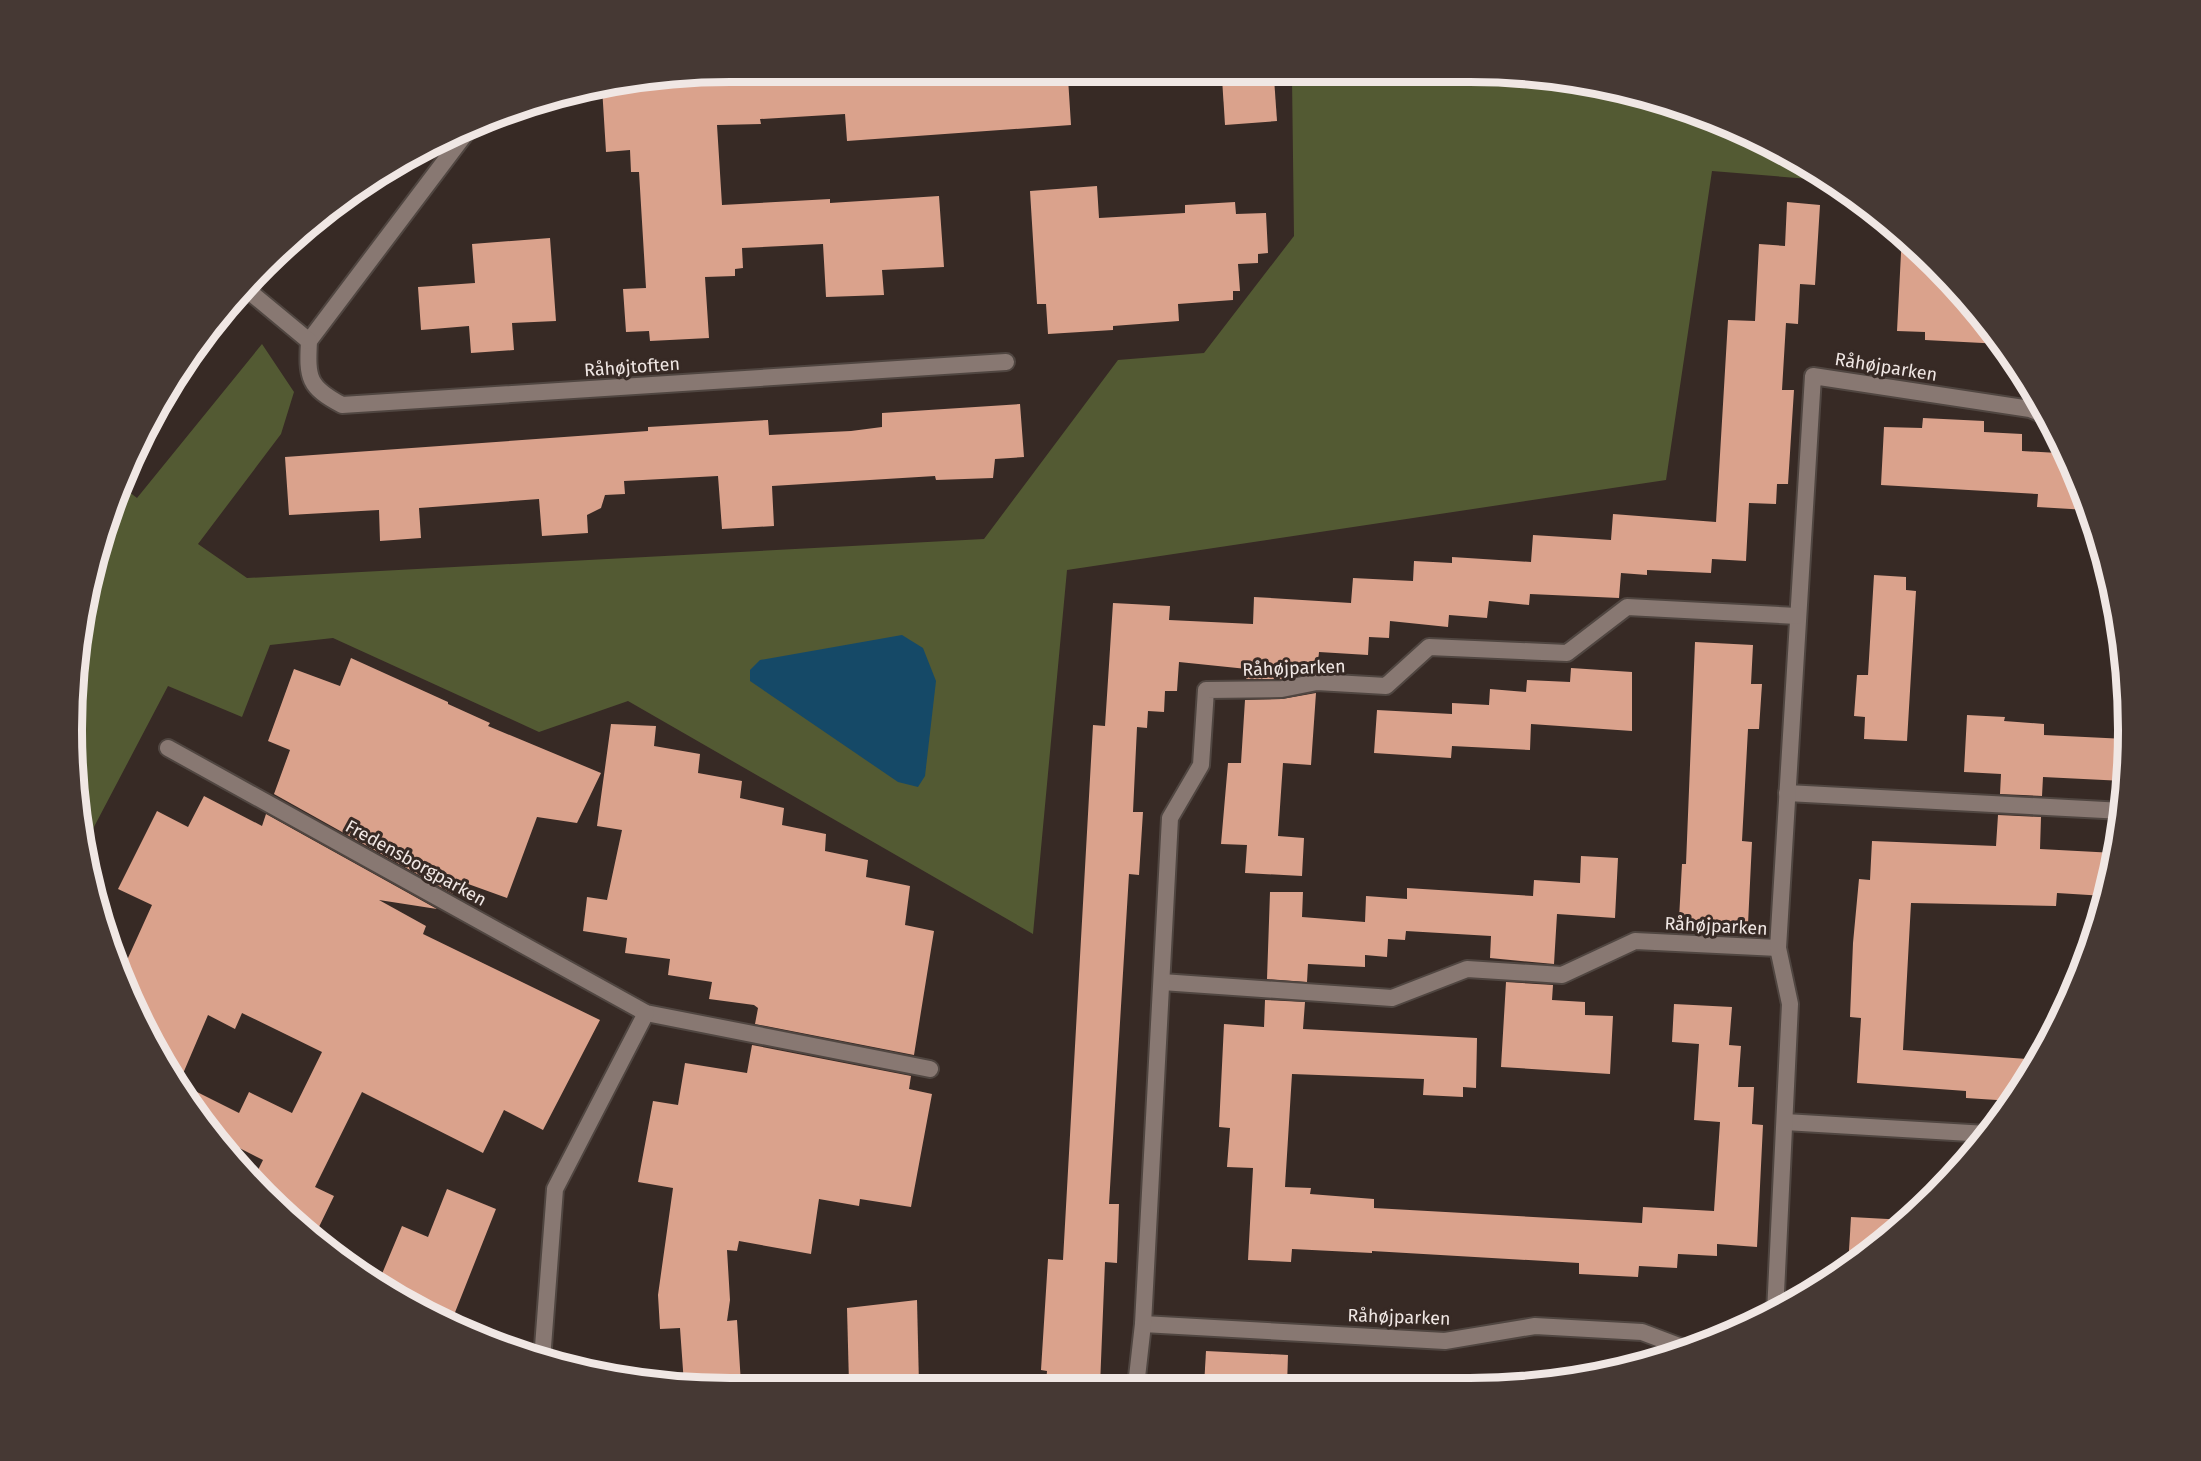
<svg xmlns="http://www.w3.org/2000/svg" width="2201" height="1461" viewBox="0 0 2201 1461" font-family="'Fira Sans',sans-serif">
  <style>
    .green { fill: #535a33 }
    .water { fill: #154967 }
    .building { fill: #daa28c; fill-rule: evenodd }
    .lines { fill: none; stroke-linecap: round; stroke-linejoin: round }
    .minor-casing { stroke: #504641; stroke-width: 20 }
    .minor { stroke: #887872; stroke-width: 16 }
    .labels { text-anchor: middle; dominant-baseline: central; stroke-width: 6; stroke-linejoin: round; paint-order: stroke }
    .street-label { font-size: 18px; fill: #f0e7e4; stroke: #372a25 }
    .rim { fill: none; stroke: #f0e7e4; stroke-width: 8 }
  </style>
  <rect width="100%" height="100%" fill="#372a25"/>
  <path class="green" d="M 1292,78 L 1557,78 L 1641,95 L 1761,140 L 1822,180 L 1712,171 L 1666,480 L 1067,570 L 1033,934 L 628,701 L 539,732 L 333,638 L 270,645 L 242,717 L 168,686 L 85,844 L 73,774 L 73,687 L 94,560 L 120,485 L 137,498 L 262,344 L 294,392 L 281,434 L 198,544 L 247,578 L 984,539 L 1118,360 L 1204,353 L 1294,236 Z"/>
  <path class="water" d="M 902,635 L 923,648 L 936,681 L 925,776 L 918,787 L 898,782 L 750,681 L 750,670 L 760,660 Z"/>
  <g class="building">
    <path d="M 644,78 L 890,78 L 890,84 L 956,78 L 1068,78 L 1071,125 L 847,141 L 845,114 L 760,119 L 761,124 L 717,125 L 722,205 L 830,199 L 830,203 L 939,196 L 944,267 L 882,270 L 884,295 L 826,297 L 823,244 L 742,248 L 743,268 L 735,269 L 735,276 L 705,277 L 709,338 L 650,341 L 649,331 L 626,332 L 623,289 L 646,288 L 639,172 L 631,172 L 630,150 L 606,152 L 602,87 Z"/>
    <path d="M 1222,78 L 1274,78 L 1277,121 L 1225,125 Z"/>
    <path d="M 1097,186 L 1099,218 L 1185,213 L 1185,205 L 1235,202 L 1236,214 L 1266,213 L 1268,253 L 1258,254 L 1258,263 L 1238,264 L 1240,291 L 1233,291 L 1233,300 L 1178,304 L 1179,321 L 1113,326 L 1113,330 L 1048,334 L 1046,304 L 1037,304 L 1030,191 Z"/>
    <path d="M 1787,202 L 1820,205 L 1815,285 L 1800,284 L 1798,324 L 1786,323 L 1782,390 L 1794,390 L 1788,484 L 1777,484 L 1776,504 L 1749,503 L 1746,561 L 1712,559 L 1711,573 L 1647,570 L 1647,575 L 1621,573 L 1619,598 L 1530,594 L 1529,605 L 1489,601 L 1487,618 L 1449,615 L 1448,627 L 1390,621 L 1389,638 L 1369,637 L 1368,655 L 1319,652 L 1317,672 L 1281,679 L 1246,679 L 1247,669 L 1179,662 L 1177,691 L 1165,691 L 1164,712 L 1148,711 L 1147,728 L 1137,727 L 1133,812 L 1143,812 L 1139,875 L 1129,874 L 1109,1204 L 1119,1204 L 1117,1263 L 1105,1262 L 1100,1386 L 1046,1385 L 1047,1371 L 1041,1370 L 1048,1259 L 1063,1260 L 1093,725 L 1105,726 L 1113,603 L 1170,606 L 1169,620 L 1253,624 L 1254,597 L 1351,603 L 1353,578 L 1413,581 L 1414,561 L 1452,563 L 1452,557 L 1531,562 L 1533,535 L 1611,540 L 1613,514 L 1716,522 L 1728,320 L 1755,321 L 1759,244 L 1785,246 Z"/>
    <path d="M 1902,234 L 1993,330 L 2002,344 L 1925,340 L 1925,332 L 1897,331 Z"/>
    <path d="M 550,238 L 556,321 L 512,323 L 514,350 L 471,353 L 469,326 L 421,330 L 418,287 L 475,283 L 472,244 Z"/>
    <path d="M 1020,404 L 1024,457 L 995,459 L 993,478 L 936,480 L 935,476 L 772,486 L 774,526 L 722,529 L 718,476 L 624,481 L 625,494 L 605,495 L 601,508 L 587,515 L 588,533 L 542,536 L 539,499 L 419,508 L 421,538 L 380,541 L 379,510 L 289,515 L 285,457 L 648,431 L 648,427 L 768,420 L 769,435 L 851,431 L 882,427 L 882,413 Z"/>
    <path d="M 1923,418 L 1984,421 L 1984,432 L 2022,434 L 2022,451 L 2058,453 L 2057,462 L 2070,463 L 2088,510 L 2037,507 L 2038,494 L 1881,485 L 1884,427 L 1922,428 Z"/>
    <path d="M 1874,575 L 1906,577 L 1906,590 L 1916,591 L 1907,741 L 1864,739 L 1865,717 L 1854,716 L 1857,675 L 1868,675 Z"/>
    <path d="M 1695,642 L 1753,645 L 1751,684 L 1762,684 L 1759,729 L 1748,729 L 1742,841 L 1752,842 L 1748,924 L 1679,919 L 1682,864 L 1686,864 Z"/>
    <path d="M 351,658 L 448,702 L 448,704 L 490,723 L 488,726 L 601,773 L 577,823 L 537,817 L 507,898 L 446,876 L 453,894 L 274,794 L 290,750 L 268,741 L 294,669 L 340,686 Z"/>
    <path d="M 1571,668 L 1632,672 L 1632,731 L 1531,724 L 1530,750 L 1452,746 L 1451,758 L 1374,753 L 1377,710 L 1452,714 L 1452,703 L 1489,705 L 1490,689 L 1526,692 L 1527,680 L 1570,682 Z"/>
    <path d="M 1316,693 L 1311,765 L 1283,763 L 1278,836 L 1304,838 L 1302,876 L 1245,873 L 1247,845 L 1221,844 L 1228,763 L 1241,763 L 1245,700 L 1282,699 Z"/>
    <path d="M 1967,715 L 2005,717 L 2004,721 L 2044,724 L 2044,735 L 2126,739 L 2124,781 L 2043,777 L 2042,796 L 2000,794 L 2001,774 L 1964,772 Z"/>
    <path d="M 611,724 L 656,726 L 654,746 L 700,754 L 698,773 L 742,781 L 740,798 L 784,808 L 782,825 L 826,834 L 825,851 L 868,860 L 866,877 L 910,886 L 905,925 L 934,931 L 914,1055 L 755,1024 L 758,1008 L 754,1005 L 709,999 L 712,982 L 668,975 L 670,959 L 625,953 L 627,938 L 583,931 L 587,897 L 607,900 L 622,830 L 597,826 Z"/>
    <path d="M 204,796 L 262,826 L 266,814 L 437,909 L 379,900 L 426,926 L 423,934 L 600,1020 L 543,1130 L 504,1110 L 483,1153 L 362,1092 L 315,1187 L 334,1196 L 316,1233 L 293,1222 L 253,1180 L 263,1160 L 208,1132 L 160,1060 L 123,969 L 152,905 L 118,889 L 157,811 L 188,827 ZM 242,1013 L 322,1052 L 292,1113 L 249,1092 L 239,1113 L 179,1083 L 208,1015 L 235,1029 Z"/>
    <path d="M 1998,815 L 2041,817 L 2040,849 L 2115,853 L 2105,896 L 2057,893 L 2056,906 L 1911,903 L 1903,1050 L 2041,1060 L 2012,1101 L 1966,1098 L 1966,1091 L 1857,1083 L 1861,1018 L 1850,1017 L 1853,943 L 1859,879 L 1870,880 L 1872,841 L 1996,846 Z"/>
    <path d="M 1581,856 L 1618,858 L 1615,918 L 1557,914 L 1554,964 L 1490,958 L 1491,936 L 1406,931 L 1405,940 L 1388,939 L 1387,957 L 1365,955 L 1365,967 L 1308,964 L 1307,982 L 1267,979 L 1270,892 L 1303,892 L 1302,917 L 1365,922 L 1366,896 L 1407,899 L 1407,888 L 1533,896 L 1534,880 L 1580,883 Z"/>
    <path d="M 1506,982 L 1553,985 L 1552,1000 L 1585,1002 L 1585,1015 L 1613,1016 L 1610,1074 L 1501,1067 Z"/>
    <path d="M 1265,1000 L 1305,1002 L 1303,1029 L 1477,1038 L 1476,1088 L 1463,1087 L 1463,1097 L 1423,1095 L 1424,1079 L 1292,1074 L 1285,1187 L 1311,1188 L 1310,1194 L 1374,1199 L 1374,1208 L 1642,1223 L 1643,1207 L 1714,1211 L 1720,1122 L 1694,1120 L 1699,1044 L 1672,1042 L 1674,1004 L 1732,1007 L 1729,1045 L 1741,1046 L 1738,1087 L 1754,1087 L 1752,1124 L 1763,1125 L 1757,1247 L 1717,1244 L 1717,1256 L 1678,1254 L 1677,1268 L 1639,1266 L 1638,1277 L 1579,1274 L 1579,1263 L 1372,1251 L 1372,1253 L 1292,1249 L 1291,1262 L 1248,1260 L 1253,1168 L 1227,1167 L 1230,1128 L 1219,1127 L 1224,1024 L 1264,1027 Z"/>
    <path d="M 752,1045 L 911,1076 L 909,1089 L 932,1094 L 911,1207 L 860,1199 L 859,1206 L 819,1199 L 811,1254 L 739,1241 L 737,1251 L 727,1250 L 730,1300 L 727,1321 L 737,1320 L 741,1384 L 684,1384 L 680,1328 L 660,1329 L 658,1295 L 673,1188 L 638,1182 L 653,1101 L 678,1105 L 685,1063 L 747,1073 Z"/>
    <path d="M 447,1189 L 496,1209 L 450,1325 L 440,1321 L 379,1281 L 402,1226 L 428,1237 Z"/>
    <path d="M 1851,1217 L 1906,1220 L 1871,1253 L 1848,1267 Z"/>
    <path d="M 917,1300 L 919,1385 L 849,1384 L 847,1308 Z"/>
    <path d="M 1206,1351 L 1288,1355 L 1287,1386 L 1204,1386 Z"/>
  </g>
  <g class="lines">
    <defs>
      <g id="minor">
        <path d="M 466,133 L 309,341 C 307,378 308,387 342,405 L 1006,362"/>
        <path d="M 245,288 L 309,341"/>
        <path d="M 168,748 L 646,1013 L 930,1069"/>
        <path d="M 1787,793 L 2123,811"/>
        <path d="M 1162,982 L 1392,998 L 1467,969 L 1562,975 L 1635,941 L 1778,948"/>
        <path d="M 1785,1122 L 1987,1134"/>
        <path d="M 1775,1313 L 1790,1004 L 1778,948 L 1813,376 L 2030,409 L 2047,416"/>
        <path d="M 1143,1324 L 1445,1341 L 1535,1326 L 1642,1332 L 1687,1349"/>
        <path d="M 542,1360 L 555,1189 L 646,1013"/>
        <path d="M 1136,1386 L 1143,1324 L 1170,818 L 1201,765 L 1206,690 L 1282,689 L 1317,682 L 1386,686 L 1429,647 L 1567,653 L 1627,607 L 1797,616"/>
      </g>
    </defs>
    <use href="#minor" class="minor-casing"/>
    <use href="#minor" class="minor"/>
  </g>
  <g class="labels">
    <g class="street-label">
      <text transform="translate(632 367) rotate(-4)">Råhøjtoften</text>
      <text transform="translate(1886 367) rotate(9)">Råhøjparken</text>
      <text transform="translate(1294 668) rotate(-2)">Råhøjparken</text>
      <text transform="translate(416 863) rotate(29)">Fredensborgparken</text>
      <text transform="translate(1716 926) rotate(3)">Råhøjparken</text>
      <text transform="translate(1399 1317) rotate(2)">Råhøjparken</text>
    </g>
  </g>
  <path d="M0 0H2201V1461H0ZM730 82H1470A648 648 0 0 1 2118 730V730A648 648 0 0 1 1470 1378H730A648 648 0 0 1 82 730V730A648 648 0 0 1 730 82Z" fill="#463934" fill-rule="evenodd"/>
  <path class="rim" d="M730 82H1470A648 648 0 0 1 2118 730V730A648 648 0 0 1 1470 1378H730A648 648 0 0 1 82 730V730A648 648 0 0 1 730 82Z"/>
</svg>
